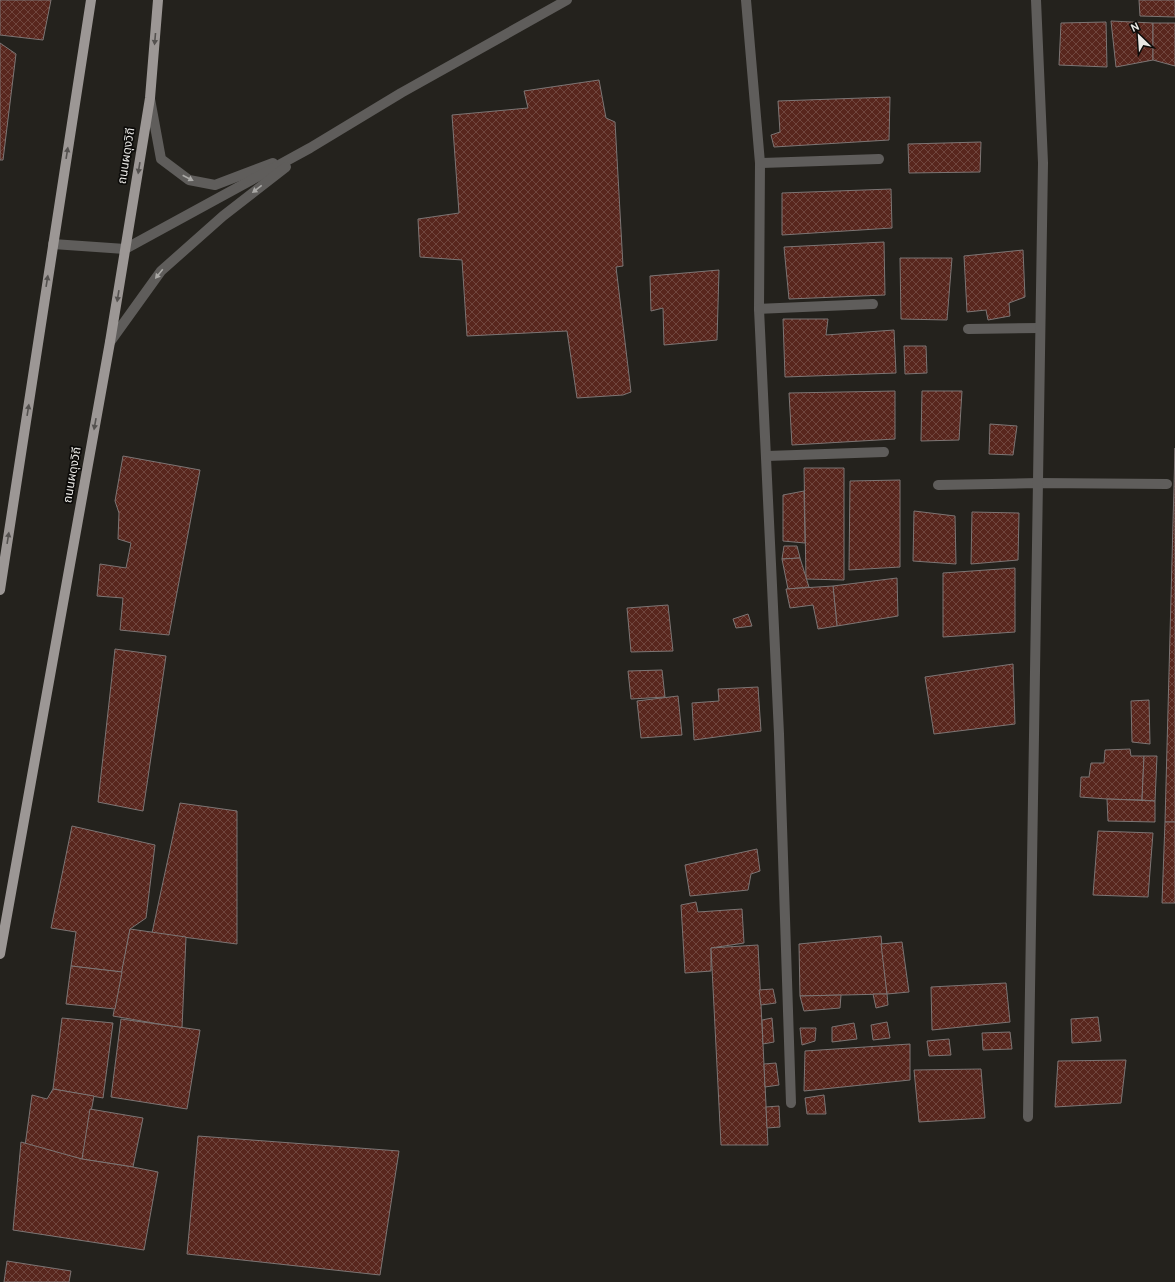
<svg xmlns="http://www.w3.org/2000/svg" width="1175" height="1282" viewBox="0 0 1175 1282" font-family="Overpass,'Noto Sans Thai',sans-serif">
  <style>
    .building { fill: url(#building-cross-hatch); stroke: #7c7574 }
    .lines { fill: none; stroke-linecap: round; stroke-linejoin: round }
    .minor { stroke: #5f5d5b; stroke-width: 10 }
    .major { stroke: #9c9795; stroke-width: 10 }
    .oneway { fill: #54514f }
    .oneway2 { fill: #aaa9a6 }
    .labels { text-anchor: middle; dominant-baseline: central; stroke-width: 3.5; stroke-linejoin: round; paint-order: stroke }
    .street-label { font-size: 12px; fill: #e8e7e4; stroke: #0c0b09 }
  </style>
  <defs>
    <pattern id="building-cross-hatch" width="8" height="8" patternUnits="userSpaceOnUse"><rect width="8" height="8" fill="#58261d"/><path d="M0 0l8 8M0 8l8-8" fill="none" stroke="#70463e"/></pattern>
  </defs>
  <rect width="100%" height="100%" fill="#24221d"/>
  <g class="building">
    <path d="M 0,0 L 51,0 L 43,40 L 0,35 Z"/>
    <path d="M 1139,0 L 1175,0 L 1175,17 L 1140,16 Z"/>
    <path d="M 1111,21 L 1153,23 L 1153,60 L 1116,67 Z"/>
    <path d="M 1106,22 L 1107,67 L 1059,65 L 1061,23 Z"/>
    <path d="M 1153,23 L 1175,23 L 1175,66 L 1153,60 Z"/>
    <path d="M 0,43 L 16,54 L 3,160 L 0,160 Z"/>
    <path d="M 599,80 L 606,118 L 615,122 L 623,266 L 616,267 L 631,392 L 623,395 L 577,398 L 567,331 L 467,336 L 462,260 L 420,257 L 418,219 L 459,213 L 452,115 L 528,108 L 524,91 Z"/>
    <path d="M 890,97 L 889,140 L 774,147 L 771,135 L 780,132 L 778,101 Z"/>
    <path d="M 981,142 L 980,172 L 909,173 L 908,144 Z"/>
    <path d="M 891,189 L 892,228 L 782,235 L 782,193 Z"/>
    <path d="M 884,242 L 885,295 L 789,299 L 784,247 Z"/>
    <path d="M 1023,250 L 1025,297 L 1009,303 L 1010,316 L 988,320 L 986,310 L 967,312 L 964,256 Z"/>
    <path d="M 900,258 L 952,258 L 947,320 L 901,319 Z"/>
    <path d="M 719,270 L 717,340 L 664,345 L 663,308 L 651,311 L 650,276 Z"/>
    <path d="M 783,319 L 828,319 L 826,335 L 894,330 L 896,373 L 785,377 Z"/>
    <path d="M 904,346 L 926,346 L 927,373 L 905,374 Z"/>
    <path d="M 895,391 L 895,439 L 792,445 L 789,393 Z"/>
    <path d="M 922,391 L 962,391 L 959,440 L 921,441 Z"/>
    <path d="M 990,424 L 1017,426 L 1013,455 L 989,454 Z"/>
    <path d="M 1175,448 L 1175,822 L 1165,822 Z"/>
    <path d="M 123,456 L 200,470 L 169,635 L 120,630 L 123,598 L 97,596 L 100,564 L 126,568 L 131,543 L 118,539 L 119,513 L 115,501 Z"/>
    <path d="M 804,468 L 844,468 L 844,580 L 806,579 Z"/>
    <path d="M 900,480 L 900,567 L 849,570 L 850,481 Z"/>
    <path d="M 804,491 L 805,543 L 783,541 L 783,495 Z"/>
    <path d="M 914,511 L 955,516 L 956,564 L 913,561 Z"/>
    <path d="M 972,512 L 1019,513 L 1018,560 L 971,564 Z"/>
    <path d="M 784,546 L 797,546 L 800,558 L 782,559 Z"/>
    <path d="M 800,558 L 809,587 L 788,589 L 782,559 Z"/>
    <path d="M 1015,568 L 1015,632 L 943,637 L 943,573 Z"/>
    <path d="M 897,578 L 898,616 L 837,626 L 833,586 Z"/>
    <path d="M 833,586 L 837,626 L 818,629 L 813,605 L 790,608 L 786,589 Z"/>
    <path d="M 668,605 L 673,651 L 631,652 L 627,608 Z"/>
    <path d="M 748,614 L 752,626 L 736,628 L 733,619 Z"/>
    <path d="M 115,649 L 166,656 L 143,811 L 98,802 Z"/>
    <path d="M 1013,664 L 1015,724 L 934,734 L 925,677 Z"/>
    <path d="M 662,670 L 665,697 L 631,699 L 628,671 Z"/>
    <path d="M 758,687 L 761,731 L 694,740 L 692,703 L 719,701 L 718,689 Z"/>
    <path d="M 678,696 L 682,735 L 641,738 L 637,701 Z"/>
    <path d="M 1149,700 L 1150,744 L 1132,742 L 1131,701 Z"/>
    <path d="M 1130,749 L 1131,756 L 1144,756 L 1142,800 L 1107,799 L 1080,797 L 1081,777 L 1089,777 L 1091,763 L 1104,763 L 1105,750 Z"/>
    <path d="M 1144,756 L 1157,756 L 1155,801 L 1142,800 Z"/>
    <path d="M 1107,799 L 1155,801 L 1155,822 L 1108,821 Z"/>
    <path d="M 180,803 L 237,811 L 237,944 L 152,933 Z"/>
    <path d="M 1165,822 L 1175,822 L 1175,903 L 1162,903 Z"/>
    <path d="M 72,826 L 155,845 L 146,918 L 130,929 L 122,972 L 71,966 L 76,932 L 51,928 Z"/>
    <path d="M 1098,831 L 1153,833 L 1148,897 L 1093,895 Z"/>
    <path d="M 757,849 L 760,871 L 751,874 L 748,890 L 690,896 L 685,865 Z"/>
    <path d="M 696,902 L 698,912 L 742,909 L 744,943 L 711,948 L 711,971 L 685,973 L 681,905 Z"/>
    <path d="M 130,929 L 186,937 L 182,1028 L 113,1016 Z"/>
    <path d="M 881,936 L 887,994 L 800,996 L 799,944 Z"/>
    <path d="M 902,942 L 909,992 L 887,994 L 881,944 Z"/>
    <path d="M 758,945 L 768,1145 L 721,1145 L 711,948 Z"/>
    <path d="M 71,966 L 122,972 L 115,1009 L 66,1004 Z"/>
    <path d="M 1006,983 L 1010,1022 L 932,1030 L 931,987 Z"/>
    <path d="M 773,989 L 776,1003 L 761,1005 L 759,990 Z"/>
    <path d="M 873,994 L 887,994 L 888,1005 L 876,1008 Z"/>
    <path d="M 841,995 L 840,1008 L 804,1011 L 800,996 Z"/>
    <path d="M 1098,1017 L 1101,1041 L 1072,1043 L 1071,1019 Z"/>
    <path d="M 62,1018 L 113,1023 L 103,1098 L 53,1089 Z"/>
    <path d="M 772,1018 L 774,1042 L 763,1044 L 762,1020 Z"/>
    <path d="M 121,1019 L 200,1030 L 187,1109 L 111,1097 Z"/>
    <path d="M 887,1022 L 890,1038 L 873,1040 L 871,1025 Z"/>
    <path d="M 854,1023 L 857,1039 L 832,1042 L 832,1027 Z"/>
    <path d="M 800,1028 L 816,1028 L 815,1041 L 802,1045 Z"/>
    <path d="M 1010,1032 L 1012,1049 L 983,1050 L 982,1033 Z"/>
    <path d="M 949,1039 L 951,1055 L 929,1056 L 927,1041 Z"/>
    <path d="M 910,1044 L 910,1080 L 804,1091 L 805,1051 Z"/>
    <path d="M 1126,1060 L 1121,1103 L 1055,1107 L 1058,1061 Z"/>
    <path d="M 776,1063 L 779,1085 L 765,1087 L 764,1064 Z"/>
    <path d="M 981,1069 L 985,1118 L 919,1122 L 914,1070 Z"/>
    <path d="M 53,1089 L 94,1096 L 82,1159 L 25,1146 L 32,1095 L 47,1099 Z"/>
    <path d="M 824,1095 L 826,1114 L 807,1114 L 805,1098 Z"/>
    <path d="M 779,1106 L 780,1127 L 767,1128 L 766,1107 Z"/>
    <path d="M 90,1109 L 143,1118 L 133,1167 L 82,1159 Z"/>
    <path d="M 198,1136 L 399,1151 L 380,1275 L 187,1254 Z"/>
    <path d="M 21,1142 L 82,1159 L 133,1167 L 158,1172 L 144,1250 L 13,1230 Z"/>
    <path d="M 7,1261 L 71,1271 L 69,1282 L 4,1282 Z"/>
  </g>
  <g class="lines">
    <g class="minor">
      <path d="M 746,0 L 760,163 L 759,309 L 779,734 L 791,1103"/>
      <path d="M 150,99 L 161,159 L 189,180 L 215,185 L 273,163"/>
      <path d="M 760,163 L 879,159"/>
      <path d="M 53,244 L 125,249 L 310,148 L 401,93 L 567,0"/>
      <path d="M 759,309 L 873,304"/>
      <path d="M 968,329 L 1040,328"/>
      <path d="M 110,342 L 161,271 L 223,216 L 286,167"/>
      <path d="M 767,456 L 884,452"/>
      <path d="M 938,485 L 1038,483 L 1167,484"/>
      <path d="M 1028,1117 L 1043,163 L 1036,0"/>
    </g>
    <g class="major">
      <path d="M 0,590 L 91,0"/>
      <path d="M 0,954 L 110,342 L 150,98 L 158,0"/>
    </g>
  </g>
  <defs><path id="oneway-solid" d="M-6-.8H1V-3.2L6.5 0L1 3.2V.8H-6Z"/></defs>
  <g class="oneway">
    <use href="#oneway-solid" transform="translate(155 39) rotate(95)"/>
    <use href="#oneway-solid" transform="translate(67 153) rotate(-81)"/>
    <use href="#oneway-solid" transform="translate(139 168) rotate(99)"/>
    <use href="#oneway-solid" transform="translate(47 281) rotate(-81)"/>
    <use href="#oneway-solid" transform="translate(118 296) rotate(99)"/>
    <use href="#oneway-solid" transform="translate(28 410) rotate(-81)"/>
    <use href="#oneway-solid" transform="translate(95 424) rotate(100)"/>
    <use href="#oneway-solid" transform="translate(8 538) rotate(-81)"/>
  </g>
  <g class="oneway2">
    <use href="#oneway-solid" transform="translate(188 178) rotate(27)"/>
    <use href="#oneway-solid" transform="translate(257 189) rotate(142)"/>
    <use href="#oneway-solid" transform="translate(159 274) rotate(129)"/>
  </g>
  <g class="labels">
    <g class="street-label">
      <text transform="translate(127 156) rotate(-81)">ถนนผดุงวิถี</text>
      <text transform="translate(73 475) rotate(-80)">ถนนผดุงวิถี</text>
    </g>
  </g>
  <g transform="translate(1139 36) rotate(335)" stroke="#0c0b09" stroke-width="3" paint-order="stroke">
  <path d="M0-3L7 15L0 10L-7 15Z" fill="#e8e7e4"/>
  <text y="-6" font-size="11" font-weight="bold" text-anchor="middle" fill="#e8e7e4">N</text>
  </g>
</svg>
